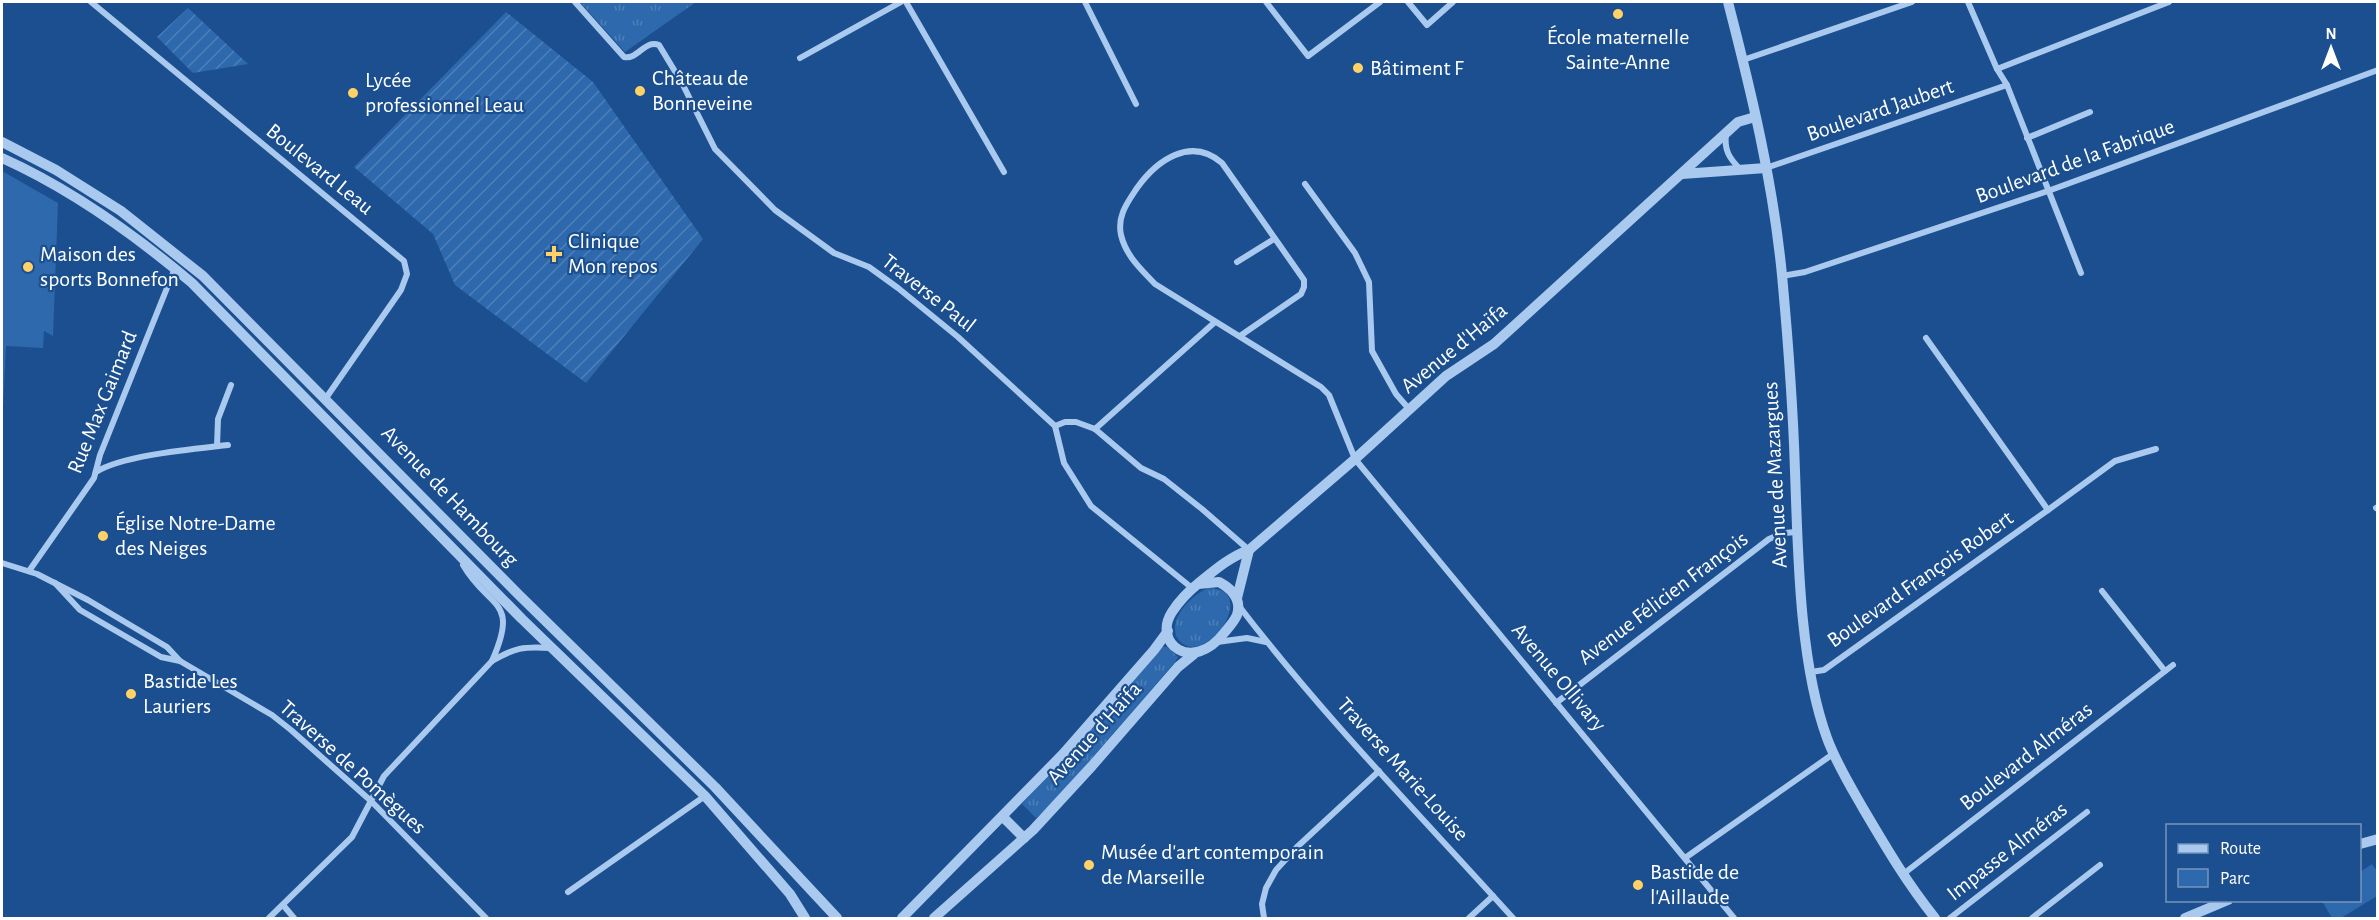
<svg xmlns="http://www.w3.org/2000/svg" width="2379" height="920" viewBox="0 0 2379 920" font-family="'Alegreya Sans',sans-serif">
  <style>
    .grass { fill: url(#grass-tufts) }
    .park { fill: #2e69ad }
    .garden { fill: url(#garden-furrows) }
    .lines { fill: none; stroke-linecap: round; stroke-linejoin: round }
    .minor { stroke: #a9c9ee; stroke-width: 6 }
    .tertiary { stroke: #a9c9ee; stroke-width: 10 }
    .poi-dot { fill: #ffd166; stroke: #1b4f8f; stroke-width: 2 }
    .labels { text-anchor: middle; dominant-baseline: central; stroke-width: 4.5; stroke-linejoin: round; paint-order: stroke }
    .poi-label { font-size: 22px; fill: #fff; stroke: #1b4f8f; text-anchor: start }
    .street-label { font-size: 22px; fill: #fff; stroke: #1b4f8f }
  </style>
  <defs>
    <pattern id="grass-tufts" width="24" height="20" patternUnits="userSpaceOnUse" patternTransform="scale(1.5)"><rect width="24" height="20" fill="#2e69ad"/><path d="M3 7l-1-3M5 7V3M7 7l1-3M15 17l-1-3M17 17v-4M19 17l1-3" fill="none" stroke="#4d80b9"/></pattern>
    <pattern id="garden-furrows" width="10" height="10" patternUnits="userSpaceOnUse" patternTransform="scale(1.5)"><rect width="10" height="10" fill="#2e69ad"/><path d="M-1 1l2-2M0 10L10 0M9 11l2-2" fill="none" stroke="#4d80b9"/></pattern>
  </defs>
  <rect width="100%" height="100%" fill="#1b4f8f"/>
  <g class="grass">
    <path d="M 580,2 L 696,2 L 625,52 Z"/>
    <path d="M 1208,588 C 1264,588 1200,677 1176,636 C 1170,616 1191,596 1208,588 Z"/>
    <path d="M 1161,647 L 1167,647 L 1178,657 L 1175,662 L 1057,799 L 1036,818 L 1022,804 Z"/>
  </g>
  <g class="park">
    <path d="M 2,171 L 58,203 L 53,336 L 44,331 L 43,348 L 6,346 L 3,408 Z"/>
    <path d="M 2372,864 L 2377,871 L 2377,896 L 2341,918 L 2332,918 L 2322,901 L 2360,900 L 2360,872 Z"/>
  </g>
  <g class="garden">
    <path d="M 188,8 L 248,64 L 193,73 L 157,37 Z"/>
    <path d="M 506,12 L 593,82 L 703,239 L 586,383 L 455,285 L 433,234 L 354,167 Z"/>
  </g>
  <g class="lines">
    <g class="minor">
      <path d="M 91,2 L 404,261 L 407,274 L 401,290 L 326,398"/>
      <path d="M 575,2 L 624,57 C 638,60 645,39 659,45 L 682,83 L 715,149 L 775,210 L 834,253 L 869,267 L 898,288 L 958,337 L 1055,426"/>
      <path d="M 906,2 L 1004,172"/>
      <path d="M 1085,2 L 1136,104"/>
      <path d="M 1266,2 L 1308,56 L 1380,2"/>
      <path d="M 1408,2 L 1427,25 L 1453,2"/>
      <path d="M 1968,2 L 1997,69 L 2007,85 L 2081,273"/>
      <path d="M 800,58 L 901,2"/>
      <path d="M 1743,60 L 1912,2"/>
      <path d="M 1997,69 L 2169,2"/>
      <path d="M 1726,134 C 1724,150 1729,158 1740,169"/>
      <path d="M 2027,138 L 2090,112"/>
      <path d="M 1766,168 L 2007,85"/>
      <path d="M 1305,184 L 1355,253 L 1369,282 L 1372,351 L 1396,394 L 1409,409"/>
      <path d="M 1237,262 L 1274,239"/>
      <path d="M 1782,276 L 1805,272 L 2048,191 L 2378,70"/>
      <path d="M 1240,336 L 1301,294 L 1304,287 L 1304,280 L 1222,163 C 1191,136 1157,160 1137,188 C 1127,203 1117,216 1121,235 C 1126,256 1141,269 1155,284 L 1321,387 L 1329,395 L 1355,459 L 1734,918"/>
      <path d="M 1055,426 L 1065,422 L 1076,422 L 1095,429 L 1141,468 L 1164,479 L 1202,509 L 1249,550"/>
      <path d="M 1055,426 L 1064,463 L 1091,506 L 1192,588"/>
      <path d="M 1095,429 L 1215,322"/>
      <path d="M 217,446 L 218,419 L 231,385"/>
      <path d="M 96,472 C 123,455 194,449 228,445"/>
      <path d="M 2376,508 L 2378,507"/>
      <path d="M 2048,510 L 2115,461 L 2156,449"/>
      <path d="M 2,563 L 37,574 L 88,600 L 167,647 L 180,661"/>
      <path d="M 463,565 C 489,610 520,598 492,661"/>
      <path d="M 29,571 L 94,478 L 100,455 L 175,268"/>
      <path d="M 55,583 L 80,610 L 161,657 L 180,661 L 272,715 L 291,730 L 371,801 L 486,918"/>
      <path d="M 2102,591 L 2165,671"/>
      <path d="M 1239,606 C 1323,716 1421,816 1513,918"/>
      <path d="M 1217,642 L 1247,638 L 1266,642"/>
      <path d="M 1811,672 L 1824,670 L 2048,510 L 1926,338"/>
      <path d="M 1556,703 L 1769,539 L 1783,533 L 1797,532"/>
      <path d="M 1685,858 L 1833,754"/>
      <path d="M 1902,875 L 2173,665"/>
      <path d="M 568,892 L 705,796"/>
      <path d="M 283,905 L 294,918"/>
      <path d="M 269,918 L 352,837 L 384,776 L 492,661 C 514,648 524,646 550,648"/>
      <path d="M 1264,918 L 1262,904 L 1266,888 L 1276,870 L 1297,847 L 1379,771"/>
      <path d="M 1469,918 L 1493,896"/>
      <path d="M 1950,918 L 2087,812"/>
      <path d="M 2032,918 L 2100,865"/>
    </g>
    <g class="tertiary">
      <path d="M 1728,2 C 1751,91 1773,182 1782,275 C 1788,340 1793,406 1795,471 C 1798,552 1799,662 1827,738 C 1836,763 1851,787 1864,810 C 1887,849 1907,883 1935,918"/>
      <path d="M 2,142 L 56,170 L 121,211 L 203,276 L 519,595 L 715,787 L 837,918"/>
      <path d="M 2,158 C 71,189 134,234 192,283 L 522,619 L 705,796 L 790,894 L 805,918"/>
      <path d="M 1682,174 L 1766,168"/>
      <path d="M 1198,584 L 1219,582 C 1232,589 1242,599 1237,615 C 1234,622 1228,628 1224,633 C 1192,674 1152,643 1172,612 C 1179,601 1190,590 1200,582 C 1216,569 1230,557 1249,550 L 1355,459 L 1446,376 L 1494,344 L 1738,122 L 1755,117"/>
      <path d="M 1237,598 L 1249,550"/>
      <path d="M 1003,817 L 1024,838"/>
      <path d="M 2360,844 L 2378,839"/>
      <path d="M 902,918 L 1063,754 L 1154,650 L 1168,631"/>
      <path d="M 934,918 L 1033,830 L 1092,766 L 1178,667 L 1194,654"/>
      <path d="M 2185,918 L 2228,900"/>
    </g>
  </g>
  <g class="poi-dot">
    <circle cx="1618" cy="14" r="6"/>
    <circle cx="1358" cy="68" r="6"/>
    <circle cx="640" cy="91" r="6"/>
    <circle cx="353" cy="93" r="6"/>
    <path d="M551 245h6v6h6v6h-6v6h-6v-6h-6v-6h6z"/>
    <circle cx="28" cy="267" r="6"/>
    <circle cx="103" cy="536" r="6"/>
    <circle cx="131" cy="694" r="6"/>
    <circle cx="1089" cy="865" r="6"/>
    <circle cx="1638" cy="885" r="6"/>
  </g>
  <g class="labels">
    <g class="poi-label">
      <text x="1618" y="37" text-anchor="middle">École maternelle<tspan x="1618" dy="25">Sainte-Anne</tspan></text>
      <text x="1370" y="68">Bâtiment F</text>
      <text x="652" y="78">Château de<tspan x="652" dy="25">Bonneveine</tspan></text>
      <text x="365" y="80">Lycée<tspan x="365" dy="25">professionnel Leau</tspan></text>
      <text x="568" y="241">Clinique<tspan x="568" dy="25">Mon repos</tspan></text>
      <text x="40" y="254">Maison des<tspan x="40" dy="25">sports Bonnefon</tspan></text>
      <text x="115" y="523">Église Notre-Dame<tspan x="115" dy="25">des Neiges</tspan></text>
      <text x="143" y="681">Bastide Les<tspan x="143" dy="25">Lauriers</tspan></text>
      <text x="1101" y="852">Musée d'art contemporain<tspan x="1101" dy="25">de Marseille</tspan></text>
      <text x="1650" y="872">Bastide de<tspan x="1650" dy="25">l'Aillaude</tspan></text>
    </g>
    <g class="street-label">
      <text transform="translate(1880 110) rotate(-19)">Boulevard Jaubert</text>
      <text transform="translate(2075 161) rotate(-20)">Boulevard de la Fabrique</text>
      <text transform="translate(320 169) rotate(39)">Boulevard Leau</text>
      <text transform="translate(929 293) rotate(38)">Traverse Paul</text>
      <text transform="translate(1454 348) rotate(-39)">Avenue d'Haïfa</text>
      <text transform="translate(102 402) rotate(-68)">Rue Max Gaimard</text>
      <text transform="translate(1775 475) rotate(-93)">Avenue de Mazargues</text>
      <text transform="translate(450 496) rotate(46)">Avenue de Hambourg</text>
      <text transform="translate(1920 579) rotate(-35)">Boulevard François Robert</text>
      <text transform="translate(1663 598) rotate(-37)">Avenue Félicien François</text>
      <text transform="translate(1559 677) rotate(50)">Avenue Ollivary</text>
      <text transform="translate(1094 733) rotate(-48)">Avenue d'Haïfa</text>
      <text transform="translate(2026 756) rotate(-38)">Boulevard Alméras</text>
      <text transform="translate(353 767) rotate(42)">Traverse de Pomègues</text>
      <text transform="translate(1403 769) rotate(48)">Traverse Marie-Louise</text>
      <text transform="translate(2007 851) rotate(-38)">Impasse Alméras</text>
    </g>
  </g>
  <rect width="2379" height="920" fill="none" stroke="#ffffff" stroke-width="6"/>
  <rect x="2166" y="824" width="195" height="78" fill="#1b4f8f" stroke="#7695bc" stroke-width="1.5"/>
  <rect x="2178" y="844" width="30" height="9" fill="#a9c9ee" stroke="#7695bc" stroke-width="1.5"/>
  <text x="2220" y="854" font-size="18" fill="#ffffff">Route</text>
  <rect x="2178" y="869" width="30" height="18" fill="#2e69ad" stroke="#7695bc" stroke-width="1.5"/>
  <text x="2220" y="884" font-size="18" fill="#ffffff">Parc</text>
  <g transform="translate(2331 48)" stroke="#1b4f8f" stroke-width="4.5" paint-order="stroke">
  <path d="M0-4.5L10 22L0 15L-10 22Z" fill="#ffffff"/>
  <text y="-9" font-size="16" font-weight="bold" text-anchor="middle" fill="#ffffff">N</text>
  </g>
</svg>
